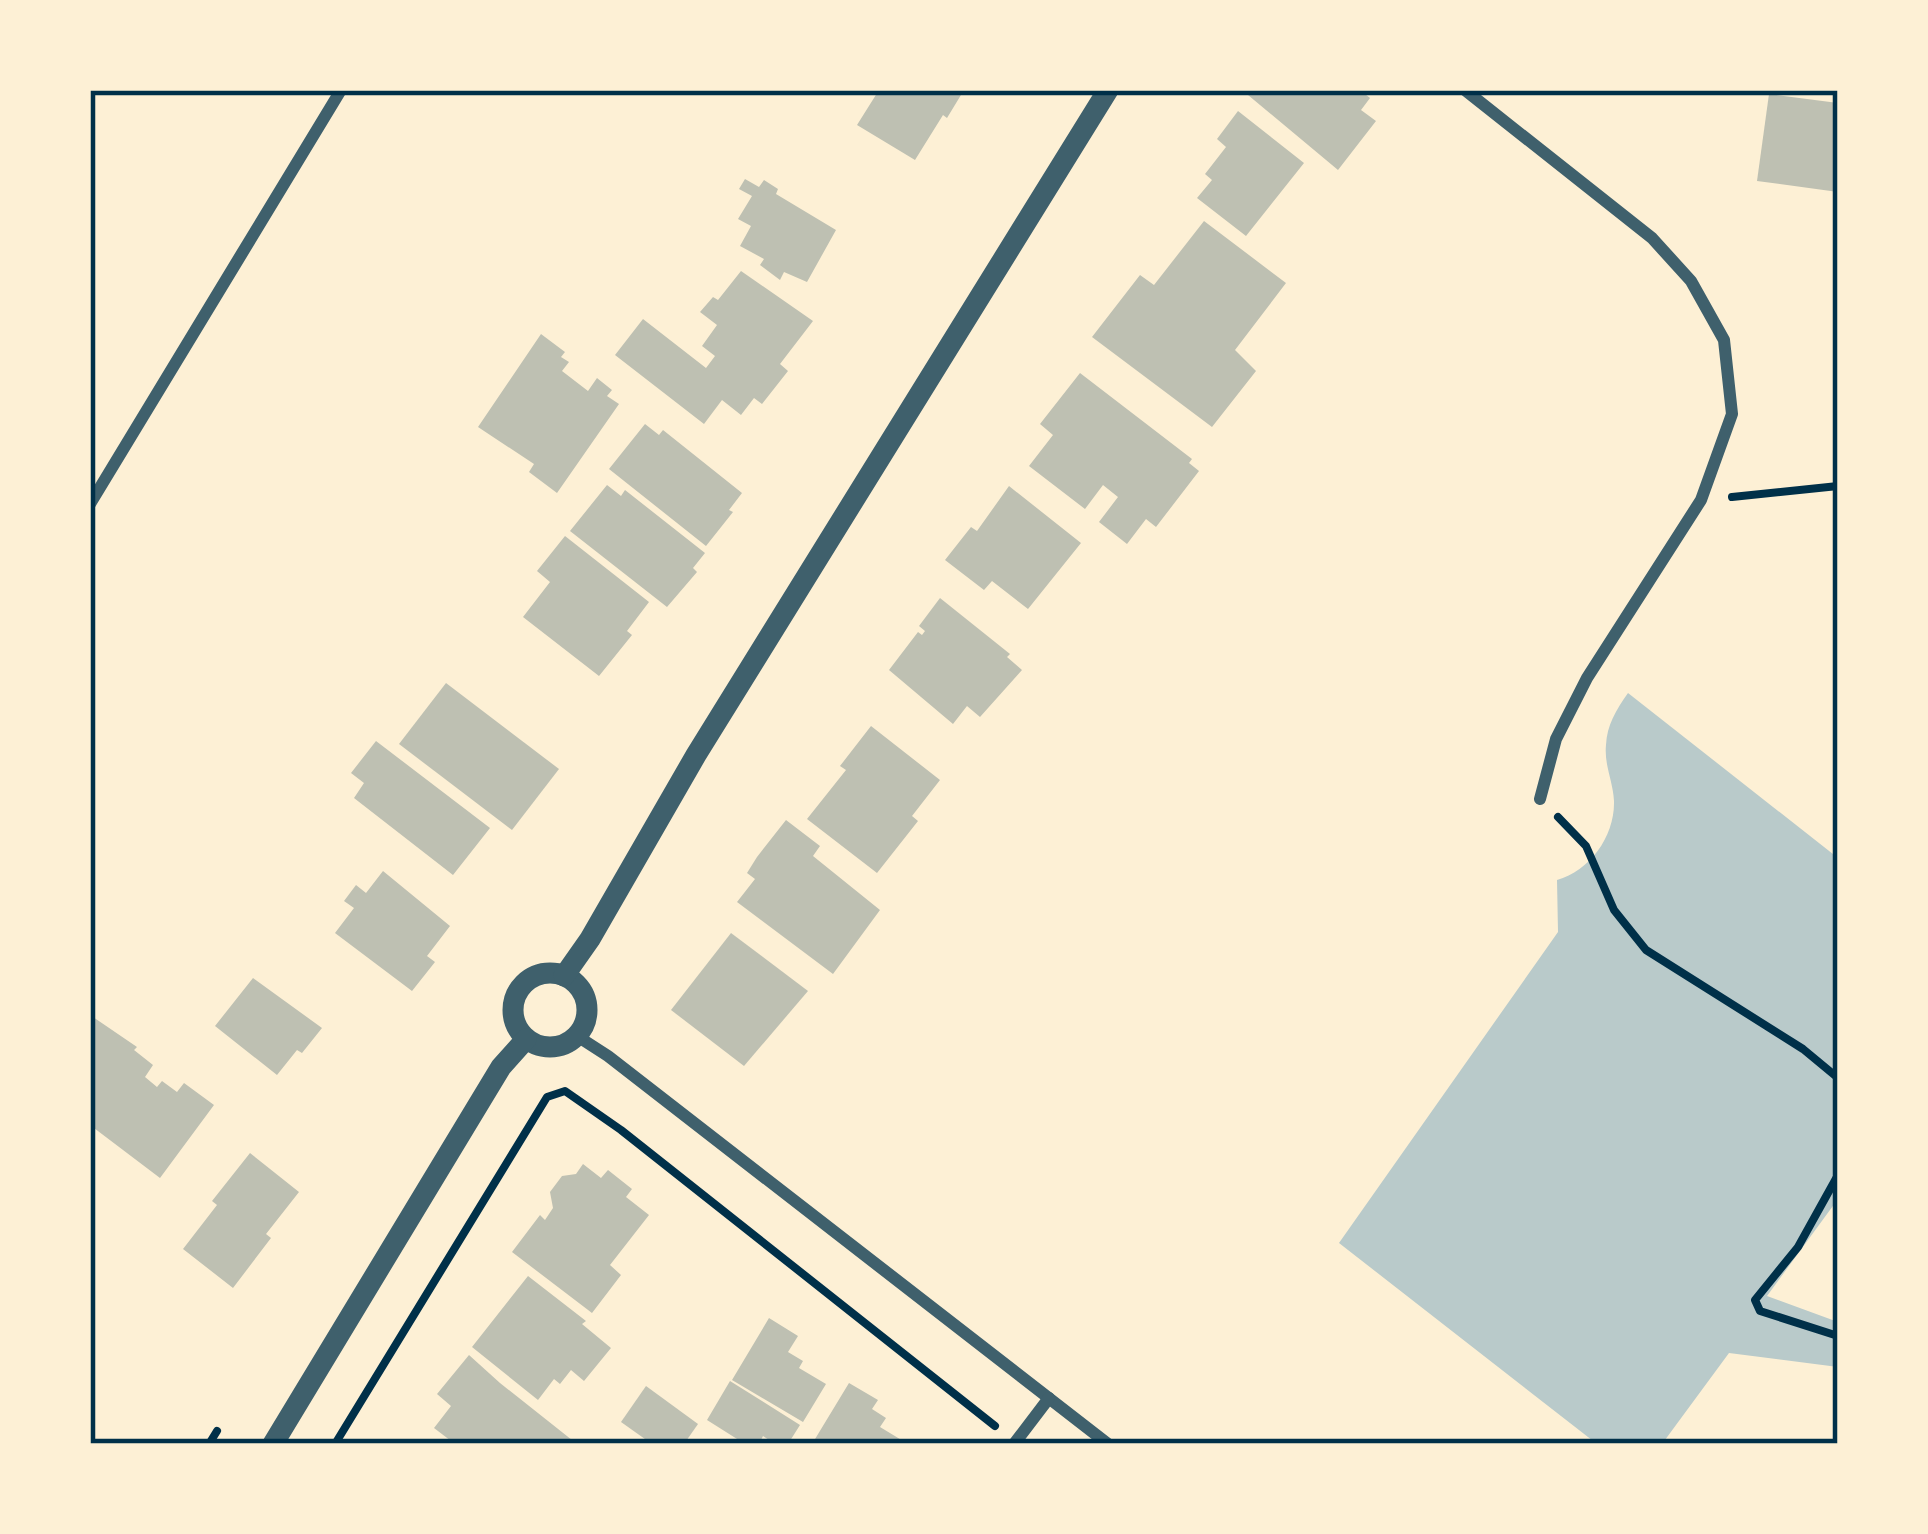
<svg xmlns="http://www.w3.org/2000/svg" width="1928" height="1534" viewBox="0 0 1928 1534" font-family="'Golos Text',sans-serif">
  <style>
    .green { fill: #b9caca }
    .building { fill: #bec0b2 }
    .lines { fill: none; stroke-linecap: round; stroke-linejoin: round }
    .path { stroke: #003049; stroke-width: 8 }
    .minor { stroke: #3f606c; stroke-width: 12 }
    .tertiary { stroke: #3f606c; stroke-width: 21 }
    .neatline { fill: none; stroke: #003049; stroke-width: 4.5 }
  </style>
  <rect width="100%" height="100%" fill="#fdf0d5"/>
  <path class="green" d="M 1628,693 L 1838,858 L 1838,1199 L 1767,1296 L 1838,1322 L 1838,1367 L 1729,1353 L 1662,1444 L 1597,1444 L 1339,1243 L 1558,932 L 1557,880 C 1590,871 1615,836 1614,801 C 1613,781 1604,765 1606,745 C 1607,725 1616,710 1628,693 Z"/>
  <g class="building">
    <path d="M 879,90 L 964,90 L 947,118 L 943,115 L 915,160 L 857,125 Z"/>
    <path d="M 1242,90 L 1360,90 L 1370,98 L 1361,110 L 1376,121 L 1338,170 Z"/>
    <path d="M 1769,94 L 1838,103 L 1838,192 L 1757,181 Z"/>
    <path d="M 1238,111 L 1304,163 L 1246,236 L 1197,198 L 1212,180 L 1205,174 L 1226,147 L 1217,139 Z"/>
    <path d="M 745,179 L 759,187 L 764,180 L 778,189 L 776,194 L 836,230 L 807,282 L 784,272 L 780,280 L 760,265 L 764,259 L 740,246 L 751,226 L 738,219 L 752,196 L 739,189 Z"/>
    <path d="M 1204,221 L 1286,283 L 1235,350 L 1256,371 L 1212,427 L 1092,337 L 1140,275 L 1154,285 Z"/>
    <path d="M 741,271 L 813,321 L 780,364 L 788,371 L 762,404 L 754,398 L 741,415 L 722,400 L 704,424 L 615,355 L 643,319 L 706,368 L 715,356 L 702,346 L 717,325 L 700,312 L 713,297 L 718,300 Z"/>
    <path d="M 541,334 L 565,352 L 561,357 L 569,362 L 562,371 L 588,391 L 597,378 L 612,390 L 607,396 L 619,404 L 557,493 L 529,472 L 534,464 L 478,427 Z"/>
    <path d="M 1080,373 L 1192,459 L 1189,463 L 1199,471 L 1156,527 L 1146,519 L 1127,544 L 1099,522 L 1118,497 L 1103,485 L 1085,509 L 1029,466 L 1053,435 L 1040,424 Z"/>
    <path d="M 645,424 L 659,435 L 663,430 L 742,493 L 729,510 L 733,512 L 706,546 L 609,469 Z"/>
    <path d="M 607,485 L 621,496 L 625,490 L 705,553 L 693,568 L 697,572 L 667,607 L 570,531 Z"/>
    <path d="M 1009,486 L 1081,543 L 1028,609 L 992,581 L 984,590 L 945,560 L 971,527 L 977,531 Z"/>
    <path d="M 565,536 L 649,602 L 627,631 L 632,635 L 599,676 L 523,617 L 550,582 L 537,571 Z"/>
    <path d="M 940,598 L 1010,654 L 1007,657 L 1022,670 L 980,717 L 967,706 L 953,724 L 889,670 L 918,632 L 922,635 L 925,631 L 919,626 Z"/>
    <path d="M 446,683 L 559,769 L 512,830 L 399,744 Z"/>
    <path d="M 871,726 L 940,780 L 912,816 L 918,821 L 877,873 L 807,819 L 846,770 L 840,766 Z"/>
    <path d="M 376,741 L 490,828 L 453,875 L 354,798 L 364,783 L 351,773 Z"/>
    <path d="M 786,820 L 820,846 L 813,856 L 880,910 L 833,974 L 737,902 L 755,879 L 747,873 L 757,857 Z"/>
    <path d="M 383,871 L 450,926 L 427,956 L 435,962 L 412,991 L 335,933 L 354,908 L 344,901 L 356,885 L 366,893 Z"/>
    <path d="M 731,933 L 808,991 L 744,1066 L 671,1010 Z"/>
    <path d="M 253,978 L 322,1028 L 302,1053 L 297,1050 L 277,1075 L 215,1026 Z"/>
    <path d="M 93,1017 L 137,1047 L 134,1050 L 153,1065 L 145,1077 L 157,1087 L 162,1081 L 177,1092 L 184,1083 L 214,1105 L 160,1178 L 90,1125 Z"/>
    <path d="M 250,1153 L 299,1192 L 266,1234 L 271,1238 L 233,1288 L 183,1249 L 217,1205 L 212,1201 Z"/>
    <path d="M 583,1164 L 601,1178 L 608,1170 L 632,1189 L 626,1197 L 649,1215 L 610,1265 L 621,1275 L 592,1313 L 512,1252 L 540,1215 L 545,1220 L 553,1208 L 550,1192 L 562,1176 L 576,1174 Z"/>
    <path d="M 528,1276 L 586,1321 L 582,1324 L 611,1348 L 584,1381 L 571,1370 L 560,1384 L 554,1379 L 538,1400 L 472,1347 Z"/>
    <path d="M 769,1318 L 798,1336 L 788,1352 L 803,1361 L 799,1368 L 826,1384 L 803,1422 L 732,1380 Z"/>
    <path d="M 469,1355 L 500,1383 L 577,1444 L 455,1444 L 434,1428 L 451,1406 L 437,1394 Z"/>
    <path d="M 730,1381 L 800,1425 L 788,1444 L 775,1444 L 763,1436 L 759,1444 L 745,1444 L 707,1420 Z"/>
    <path d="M 849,1383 L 878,1400 L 872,1409 L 886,1418 L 880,1427 L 908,1444 L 812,1444 Z"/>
    <path d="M 646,1386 L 698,1424 L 684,1444 L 652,1444 L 621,1422 Z"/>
  </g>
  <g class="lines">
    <g class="path">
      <path d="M 1732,497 L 1838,486"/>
      <path d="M 1558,817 L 1586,846 L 1614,910 L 1646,950 L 1803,1049 L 1838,1078"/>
      <path d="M 1838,1175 L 1798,1247 L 1755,1300 L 1760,1311 L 1838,1336"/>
      <path d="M 209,1444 L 217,1431"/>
      <path d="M 335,1444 L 547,1097 L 565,1091 L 621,1130 L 995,1426"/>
    </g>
    <g class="minor">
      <path d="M 1465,90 L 1652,238 L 1691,281 L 1724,340 L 1732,414 L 1701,500 L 1587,678 L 1556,739 L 1540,799"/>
      <path d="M 90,504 L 341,90"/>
      <path d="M 577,1036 L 608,1056 L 1108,1444"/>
      <path d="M 1014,1444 L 1049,1398"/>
    </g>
    <g class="tertiary">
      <circle cx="550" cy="1010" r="37"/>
      <path d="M 564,976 L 590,939 L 696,755 L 1108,90"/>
      <path d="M 273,1444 L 501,1067 L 526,1039"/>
    </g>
  </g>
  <rect width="1928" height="1534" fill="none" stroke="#fdf0d5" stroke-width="186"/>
  <rect x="93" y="93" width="1742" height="1348" class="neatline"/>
</svg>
